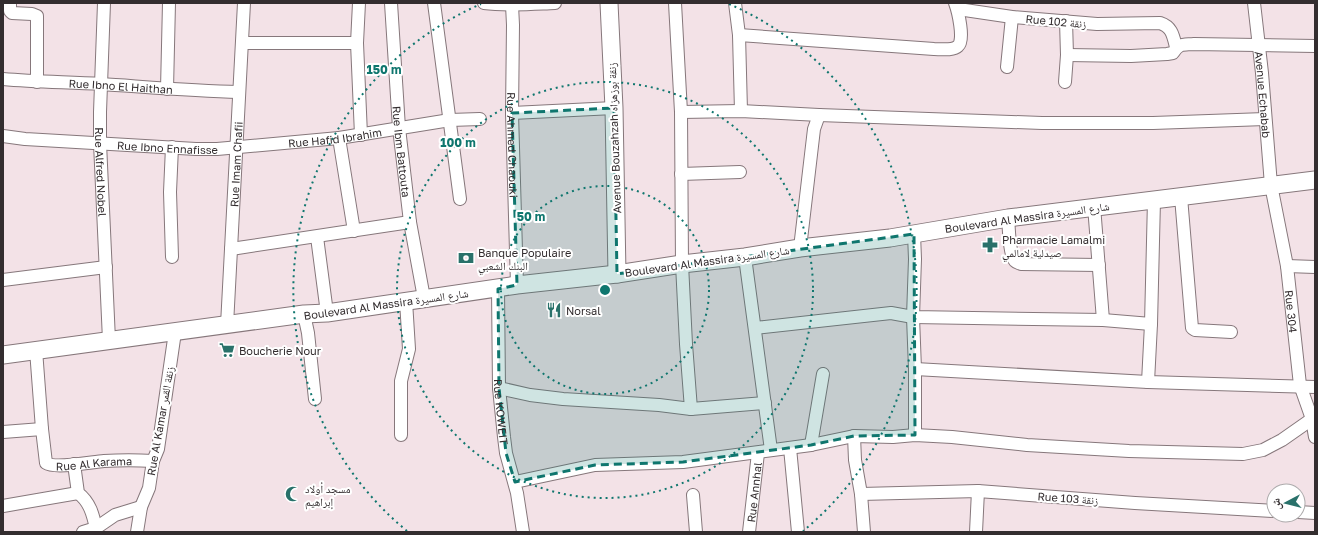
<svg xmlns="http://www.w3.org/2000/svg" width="1318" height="535" viewBox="0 0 1318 535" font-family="'Golos Text','Noto Naskh Arabic',sans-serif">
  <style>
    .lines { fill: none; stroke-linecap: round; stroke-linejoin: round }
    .street-casing { stroke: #86777b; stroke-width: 14 }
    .secondary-casing { stroke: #86777b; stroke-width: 19 }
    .street { stroke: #fff; stroke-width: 12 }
    .secondary { stroke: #fff; stroke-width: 17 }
    .marked { fill: #0f766e; fill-opacity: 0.2; stroke: #0f766e; stroke-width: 3; stroke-dasharray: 8 5; stroke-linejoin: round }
    .ring { fill: none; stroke: #0f766e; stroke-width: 2; stroke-dasharray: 2 4 }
    .labels { text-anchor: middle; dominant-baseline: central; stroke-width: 4; stroke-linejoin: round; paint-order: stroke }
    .street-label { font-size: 11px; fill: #332d2f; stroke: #fff }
    .poi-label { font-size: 11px; fill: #332d2f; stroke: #fff; text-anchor: start }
    .centre { fill: #0f766e; stroke: #fff; stroke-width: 2 }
    .ring-label { font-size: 12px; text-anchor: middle; font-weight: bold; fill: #0f766e; stroke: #fff; stroke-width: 4; stroke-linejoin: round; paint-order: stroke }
  </style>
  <rect width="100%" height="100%" fill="#f3e2e7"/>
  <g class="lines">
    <defs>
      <g id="street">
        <path d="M 10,3 L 10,11 L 12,13 L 32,14 L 37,16 L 37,82"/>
        <path id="s1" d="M 104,3 L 100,112 L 100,143 L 109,340"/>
        <path d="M 359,3 L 357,43 L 361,135"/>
        <path id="s2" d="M 391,3 L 399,128 L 410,222 L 424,298"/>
        <path d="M 434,3 L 460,199"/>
        <path d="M 484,3 C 507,6 531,4 555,3"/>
        <path d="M 675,3 L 681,112 L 682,264 L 686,344 L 691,409"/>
        <path d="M 735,3 L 739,35 L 741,111"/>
        <path id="s3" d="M 1254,3 L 1262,73 L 1271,185 L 1287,266 L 1300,385 L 1312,419 L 1315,437"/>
        <path id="s4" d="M 512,5 L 513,25 L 512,113 L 517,285"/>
        <path d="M 958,9 L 1012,17 L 1097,24 L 1160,23 C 1172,27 1173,35 1176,47"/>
        <path d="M 739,35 L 934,49 C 940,49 953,51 958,46 C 965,40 958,11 955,3"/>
        <path d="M 242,43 L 357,43"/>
        <path d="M 1067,55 L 1131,56 L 1167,54 L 1173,53 C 1179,43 1183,45 1194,44 L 1315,46"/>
        <path d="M 1007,67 L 1012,17"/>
        <path id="s5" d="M 3,79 C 36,82 68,82 101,84 C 147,87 193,91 239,92"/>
        <path d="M 1065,82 L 1067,55 L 1066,21"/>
        <path d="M 167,89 L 169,3"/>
        <path d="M 681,112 L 741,111 L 819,115 L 1042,123 L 1153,123 L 1265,119"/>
        <path d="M 512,113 L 614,108"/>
        <path id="s6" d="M 3,136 L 25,139 L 196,149 L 217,149 L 339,138 L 450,120 L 480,119"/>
        <path d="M 339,138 L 354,231"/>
        <path d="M 681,174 L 740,172"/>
        <path d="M 1181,197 L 1192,328 L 1195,330 L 1231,332"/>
        <path d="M 1094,206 L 1103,320"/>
        <path d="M 1008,218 C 1009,227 1009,254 1015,261 C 1017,263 1019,263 1021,264 L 1099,265"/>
        <path d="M 914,234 L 915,259 L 913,317 L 915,369 L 915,435"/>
        <path d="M 317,237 L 327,313"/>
        <path d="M 800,248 L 814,129 L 819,115"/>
        <path d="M 231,249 L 410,222"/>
        <path d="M 172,257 L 170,192 L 172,147"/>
        <path d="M 745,257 L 771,450"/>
        <path d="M 1287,266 L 1315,267"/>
        <path d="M 3,280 L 106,267"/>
        <path id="s7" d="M 498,289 L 499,388 L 504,437 L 506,453 L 517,493 L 523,532"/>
        <path d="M 304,314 L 308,333 L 315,399"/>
        <path id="s8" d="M 227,325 L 244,3"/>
        <path d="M 755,328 L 891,313 L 913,317 L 1103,320 L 1151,324"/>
        <path id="s9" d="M 36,350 L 42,429 L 46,463 C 55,469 91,462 104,461 C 120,460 137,460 153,461"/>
        <path d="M 915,369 L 1148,382 L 1315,387"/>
        <path d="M 1148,382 L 1151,324 L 1154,200"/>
        <path d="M 499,388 L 530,395 L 563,399 L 659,405 L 691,409 L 765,403"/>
        <path d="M 3,432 L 42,429"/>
        <path d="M 401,435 L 401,381 L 409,349 L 406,301"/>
        <path d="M 854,436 L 855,460 L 861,494 L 864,532"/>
        <path d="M 811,445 L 823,374"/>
        <path d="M 790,448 L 798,532"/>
        <path d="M 74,464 L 78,493 C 90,502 93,515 96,528"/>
        <path d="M 515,482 L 595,465 L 683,462 L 811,445 L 854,436 L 893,437 L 915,435 L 952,437 L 1027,445 L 1129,451 L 1243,454 L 1263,450 L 1282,440 L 1312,419"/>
        <path d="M 861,494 L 978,491 L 1135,503 L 1274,511"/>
        <path d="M 693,495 L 696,532"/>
        <path d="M 3,506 L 78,493"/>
        <path d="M 1298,512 L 1315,513"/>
        <path d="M 83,532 L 96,528 L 115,515 L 141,507"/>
        <path d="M 137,532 L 141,507 L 149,488 L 153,461 L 158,449 L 175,332"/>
        <path id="s10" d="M 749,532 L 758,453"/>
        <path d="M 976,532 L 978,491"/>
      </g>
      <g id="secondary">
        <path d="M 609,3 L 614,108 L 617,274"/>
        <path d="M 3,355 L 304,314 L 327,313 L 517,285 L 617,274 L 682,264 L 745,257 L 800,248 L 890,238 L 1008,218 L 1315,180"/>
      </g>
    </defs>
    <use href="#street" class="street-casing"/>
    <use href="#secondary" class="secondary-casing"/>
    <use href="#street" class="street"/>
    <use href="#secondary" class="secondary"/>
  </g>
  <path class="marked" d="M 614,108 L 617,274 L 914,234 L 915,435 L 854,436 L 811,445 L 683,462 L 595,465 L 515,482 L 506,453 L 499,388 L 498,289 L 517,285 L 512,113 Z"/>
  <g class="ring">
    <circle cx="605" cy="290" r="104"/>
    <circle cx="605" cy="290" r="208"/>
    <path d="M407 531A312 312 0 0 1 481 4M729 4A312 312 0 0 1 803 531"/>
  </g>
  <defs>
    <symbol id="pharmacy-bare" viewBox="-9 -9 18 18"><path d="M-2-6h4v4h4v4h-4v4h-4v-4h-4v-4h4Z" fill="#29716a" stroke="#fff" stroke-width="2.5" paint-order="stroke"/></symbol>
    <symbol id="bank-bare" viewBox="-9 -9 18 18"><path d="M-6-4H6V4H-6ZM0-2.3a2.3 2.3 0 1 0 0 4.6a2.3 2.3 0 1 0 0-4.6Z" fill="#29716a" stroke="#fff" stroke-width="2.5" paint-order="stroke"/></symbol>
    <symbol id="restaurant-bare" viewBox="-9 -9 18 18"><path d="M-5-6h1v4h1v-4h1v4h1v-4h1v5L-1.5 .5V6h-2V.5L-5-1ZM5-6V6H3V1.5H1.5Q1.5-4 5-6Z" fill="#29716a" stroke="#fff" stroke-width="2.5" paint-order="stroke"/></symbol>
    <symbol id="supermarket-bare" viewBox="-9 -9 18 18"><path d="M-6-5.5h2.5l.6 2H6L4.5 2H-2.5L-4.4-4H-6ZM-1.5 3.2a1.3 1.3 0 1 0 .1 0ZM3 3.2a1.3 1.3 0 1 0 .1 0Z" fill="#29716a" stroke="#fff" stroke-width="2.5" paint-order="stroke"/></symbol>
    <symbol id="mosque-bare" viewBox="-9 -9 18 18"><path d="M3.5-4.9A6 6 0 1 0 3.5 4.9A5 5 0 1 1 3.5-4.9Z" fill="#29716a" stroke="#fff" stroke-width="2.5" paint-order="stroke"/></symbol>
  </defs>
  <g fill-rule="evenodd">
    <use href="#pharmacy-bare" x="979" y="234" width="22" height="22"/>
    <use href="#bank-bare" x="455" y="247" width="22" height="22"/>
    <use href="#restaurant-bare" x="543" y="299" width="22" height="22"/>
    <use href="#supermarket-bare" x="216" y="339" width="22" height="22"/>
    <use href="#mosque-bare" x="282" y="483" width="22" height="22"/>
  </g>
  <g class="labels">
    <g class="street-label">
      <text transform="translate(1056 21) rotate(5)">Rue 102 زنقة</text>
      <text stroke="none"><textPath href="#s5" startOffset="118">Rue Ibno El Haithan</textPath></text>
      <text stroke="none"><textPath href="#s3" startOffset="92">Avenue Echabab</textPath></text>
      <text stroke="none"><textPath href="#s6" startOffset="333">Rue Hafid Ibrahim</textPath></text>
      <text transform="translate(614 138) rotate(-92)">Avenue Bouzahzah زنقة بوزهزاه</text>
      <text stroke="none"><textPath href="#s4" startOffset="140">Rue Ahmed Chaouki</textPath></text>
      <text stroke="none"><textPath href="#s6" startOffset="165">Rue Ibno Ennafisse</textPath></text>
      <text stroke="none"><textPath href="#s2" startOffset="149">Rue Ibm Battouta</textPath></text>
      <text stroke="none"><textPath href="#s8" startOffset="161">Rue Imam Chafii</textPath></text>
      <text stroke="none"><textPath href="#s1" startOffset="169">Rue Alfred Nobel</textPath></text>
      <text transform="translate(1027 217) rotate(-8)">Boulevard Al Massira شارع المسيرة</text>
      <text transform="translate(707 261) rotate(-8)">Boulevard Al Massira شارع المسيرة</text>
      <text transform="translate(386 304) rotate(-8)">Boulevard Al Massira شارع المسيرة</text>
      <text stroke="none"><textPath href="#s3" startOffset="311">Rue 304</textPath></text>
      <text stroke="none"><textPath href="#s7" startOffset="123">Rue KOWEIT</textPath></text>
      <text transform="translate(160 421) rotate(-80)">Rue Al Kamar زنقة القمر</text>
      <text stroke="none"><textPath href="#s9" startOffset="162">Rue Al Karama</textPath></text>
      <text stroke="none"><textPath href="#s10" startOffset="40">Rue Annhal</textPath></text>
      <text transform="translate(1068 498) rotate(4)">Rue 103 زنقة</text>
    </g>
    <g class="poi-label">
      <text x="1002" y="239">Pharmacie Lamalmi<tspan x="1002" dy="13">صيدلية لامالمي</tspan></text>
      <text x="478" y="252">Banque Populaire<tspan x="478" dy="13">البنك الشعبي</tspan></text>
      <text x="566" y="310">Norsal</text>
      <text x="239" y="350">Boucherie Nour</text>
      <text x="305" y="488">مسجد أولاد<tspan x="305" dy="13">إبراهيم</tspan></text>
    </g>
  </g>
  <circle cx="605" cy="290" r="6" class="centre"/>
  <g class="ring-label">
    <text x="384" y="74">150 m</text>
    <text x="458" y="147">100 m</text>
    <text x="531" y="221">50 m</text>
  </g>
  <rect width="1318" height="535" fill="none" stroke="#332d2f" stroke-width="8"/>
  <g transform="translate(1286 503) rotate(263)"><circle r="19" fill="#ffffff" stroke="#adabac"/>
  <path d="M0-3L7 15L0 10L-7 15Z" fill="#29716a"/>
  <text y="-6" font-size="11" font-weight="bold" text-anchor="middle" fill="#332d2f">ش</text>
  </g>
</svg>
